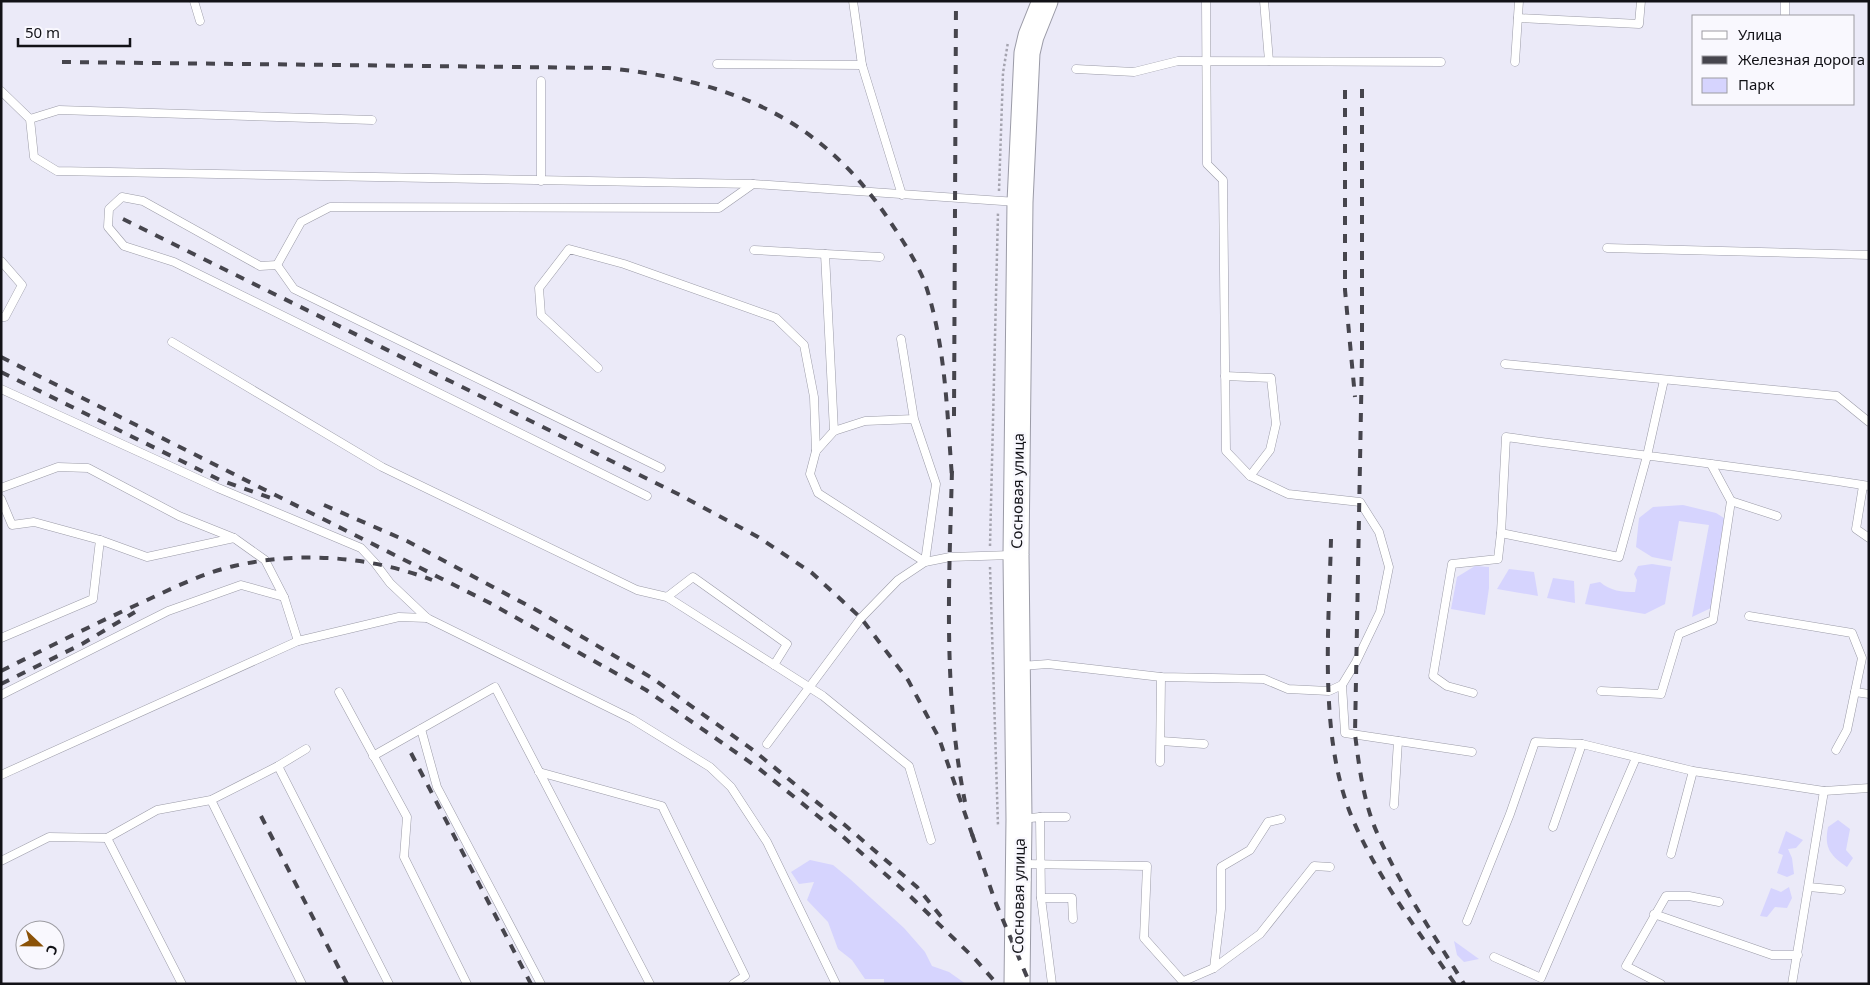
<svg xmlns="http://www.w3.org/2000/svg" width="1870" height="985" viewBox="0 0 1870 985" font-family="'Noto Sans',sans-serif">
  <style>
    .green { fill: #d6d4fe }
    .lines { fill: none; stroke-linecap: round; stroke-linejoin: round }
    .service-casing { stroke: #9b9ba7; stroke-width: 9 }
    .primary-casing { stroke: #9b9ba7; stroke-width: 27 }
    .path { stroke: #a5a4af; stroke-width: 2.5; stroke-dasharray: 2.5 2.5; stroke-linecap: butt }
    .service { stroke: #fff; stroke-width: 8 }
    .primary { stroke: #fff; stroke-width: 25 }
    .rail { stroke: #46454d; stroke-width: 4; stroke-dasharray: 9 9; stroke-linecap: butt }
    .labels { text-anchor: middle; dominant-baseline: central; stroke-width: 5; stroke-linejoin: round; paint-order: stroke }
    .street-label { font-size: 15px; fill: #121217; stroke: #f9f8fe }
  </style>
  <rect width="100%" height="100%" fill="#ebeaf8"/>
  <g class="green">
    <path d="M 1683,505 L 1716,513 L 1724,518 L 1711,608 L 1692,617 L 1709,525 L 1679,521 L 1672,561 L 1652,557 L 1636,547 L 1639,518 L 1653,507 Z"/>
    <path d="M 1652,564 L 1671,567 L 1665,604 L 1645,614 L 1585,604 L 1590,584 L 1600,582 C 1610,591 1622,592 1635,592 L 1637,580 L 1634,574 L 1638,566 Z"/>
    <path d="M 1475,566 L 1489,567 L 1489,588 L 1485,615 L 1451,609 L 1457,577 Z"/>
    <path d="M 1509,569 L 1534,572 L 1538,596 L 1497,589 Z"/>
    <path d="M 1553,578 L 1574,581 L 1575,603 L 1547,598 Z"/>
    <path d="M 1838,820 L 1850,829 L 1846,850 L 1853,858 L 1847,867 C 1830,855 1824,848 1828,827 Z"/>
    <path d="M 1786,831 L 1803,840 L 1796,848 L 1788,849 L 1792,858 L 1794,874 L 1787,877 L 1777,873 L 1783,855 L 1778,853 Z"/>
    <path d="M 810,860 L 833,865 L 850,879 L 904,928 L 925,952 L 932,966 L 949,972 L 966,984 L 884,984 L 884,979 L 865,979 L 852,960 L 838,949 L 828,922 L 807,900 L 814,882 L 799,884 L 791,872 Z"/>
    <path d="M 1789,887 L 1792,898 L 1787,908 L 1775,907 L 1767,917 L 1760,916 L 1771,888 L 1781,892 Z"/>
    <path d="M 1454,941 L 1479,959 L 1464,962 L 1457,955 Z"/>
  </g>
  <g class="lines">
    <defs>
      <g id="service">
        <path d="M 194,1 L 200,21"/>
        <path d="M 853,1 L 862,65 L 902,195"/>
        <path d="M 1264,1 L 1269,61"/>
        <path d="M 1785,16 L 1785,1"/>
        <path d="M 1518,18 L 1639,24 L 1641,1"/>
        <path d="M 1515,62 L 1519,1"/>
        <path d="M 717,64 L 862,65"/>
        <path d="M 1076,69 L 1134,72 L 1178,61 L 1441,62"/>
        <path d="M 1,91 L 30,119 L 34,157 L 57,171 L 753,184"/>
        <path d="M 30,119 L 59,110 L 372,120"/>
        <path d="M 541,181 L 541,81"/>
        <path d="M 1607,248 L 1869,255"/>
        <path d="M 754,250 L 880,257"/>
        <path d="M 825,254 L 834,431"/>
        <path d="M 1,261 L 22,285 L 5,317 L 1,317"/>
        <path d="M 277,265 L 260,266 L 143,201 L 122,197 L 109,209 L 108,227 L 124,246 L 174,262 L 647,496"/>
        <path d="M 277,265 L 301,222 L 330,207 L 719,208 L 753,184 L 1017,202"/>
        <path d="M 277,265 L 294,289 L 661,468"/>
        <path d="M 901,339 L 914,419 L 936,484 L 925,562 L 818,493 L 810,474 L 816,451 L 834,431 L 865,421 L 914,419"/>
        <path d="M 172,342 L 382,467 L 637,590 L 667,597 L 823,696 L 909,766 L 931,840"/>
        <path d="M 1505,364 L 1837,396 L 1869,422"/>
        <path d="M 598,368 L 541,315 L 539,288 L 569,249 L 624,264 L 776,318 L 804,345 L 814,397 L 816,451"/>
        <path d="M 1225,376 L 1271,378 L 1276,424 L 1270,450 L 1250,476"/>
        <path d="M 1664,380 L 1647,456 L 1619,557 L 1501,533 L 1506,437 C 1627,454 1748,467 1869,486"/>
        <path d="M 1,389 L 218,488 L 361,548 L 375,563 L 390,583 L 427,618 L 632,719 L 710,767 L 731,787 L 767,842 L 836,984"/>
        <path d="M 1711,464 L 1731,501 L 1777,516"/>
        <path d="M 1863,486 L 1856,529 L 1869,538"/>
        <path d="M 1,488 L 58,467 L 88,468 L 179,516 L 234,538 L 265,560 L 284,597"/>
        <path d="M 1,499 L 12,525 L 34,522 L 100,540 L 147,557 L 234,538"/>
        <path d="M 667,597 L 693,577 L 787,644 L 774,665"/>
        <path d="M 1749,616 L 1852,633 L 1862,658 L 1847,730 L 1836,750"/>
        <path d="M 1,638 L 93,599 L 100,540"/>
        <path d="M 1021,666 L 1048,664 L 1161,677 L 1264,679 L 1288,689 L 1329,691 L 1342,685 L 1356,662 L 1380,612 L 1389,567 L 1379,532 L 1360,502 L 1288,494 L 1250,476 L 1226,451 L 1223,180 L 1207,164 L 1206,1"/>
        <path d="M 1342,685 L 1345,733 L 1472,752"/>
        <path d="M 1601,691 L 1661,694 L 1679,634 L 1713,620 L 1731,501"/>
        <path d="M 339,692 L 407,817 L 404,857 L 467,984"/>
        <path d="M 1855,692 L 1869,694"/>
        <path d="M 1473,693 L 1447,686 L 1433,676 L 1452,564 L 1498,559 L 1501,533"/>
        <path d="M 1,695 L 168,611 L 241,585 L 284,597 L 298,641"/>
        <path d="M 421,729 L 437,787 L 541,984"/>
        <path d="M 1161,741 L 1204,744"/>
        <path d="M 767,744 L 861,618 L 898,580 L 925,562 L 950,557 L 1012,555"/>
        <path d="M 373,756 L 495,687 L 650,984"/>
        <path d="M 1160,762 L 1161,677"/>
        <path d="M 278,766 L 389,984"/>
        <path d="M 539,772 L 662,806 L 745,976 L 733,984"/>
        <path d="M 1,775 L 298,641 L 399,617 L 427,618"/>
        <path d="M 211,800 L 302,984"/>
        <path d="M 1394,805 L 1398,741"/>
        <path d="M 1040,817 L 1066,817"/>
        <path d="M 1021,819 L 1040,817 L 1041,898 L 1052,984"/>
        <path d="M 1553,827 L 1582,744"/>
        <path d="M 107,838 L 182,984"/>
        <path d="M 1671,854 L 1693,771"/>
        <path d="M 1,861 L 49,837 L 107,838 L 157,810 L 211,800 L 278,766 L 306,749"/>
        <path d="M 1023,864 L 1147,866 L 1144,938 L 1185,984"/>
        <path d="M 1809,887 L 1841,890"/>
        <path d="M 1041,898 L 1072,898 L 1073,919"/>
        <path d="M 1654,914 L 1772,955 L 1798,955"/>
        <path d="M 1467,921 L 1510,814 L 1535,742 L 1582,744 L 1693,771 L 1824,791 L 1869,788"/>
        <path d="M 1494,957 L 1541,978 L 1636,758"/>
        <path d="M 1214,968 L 1221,909 L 1221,867 L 1250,850 L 1268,822 L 1281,819"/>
        <path d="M 1184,981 L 1214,968 L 1260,934 L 1314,866 L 1330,867"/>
        <path d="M 1661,984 L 1626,966 L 1666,896 L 1689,896 L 1719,902"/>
        <path d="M 1792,984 L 1824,791"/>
      </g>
      <path id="primary" d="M 1017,984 L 1019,819 L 1016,555 L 1020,202 L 1027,53 L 1031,36 L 1045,1"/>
    </defs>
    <use href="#service" class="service-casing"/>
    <use href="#primary" class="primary-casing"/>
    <g class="path">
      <path d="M 999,191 L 1003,73 L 1008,42"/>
      <path d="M 990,546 L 998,212"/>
      <path d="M 990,567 L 998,826"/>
    </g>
    <use href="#service" class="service"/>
    <use href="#primary" class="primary"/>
    <g class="rail">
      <path d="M 62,62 L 608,68 C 727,81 817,114 887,217 C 901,238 918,263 926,286 C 946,348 947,414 952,477"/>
      <path d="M 1362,89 L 1362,354 L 1355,734 C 1359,766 1363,798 1375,828 C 1398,883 1433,933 1464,984"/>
      <path d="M 1345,90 L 1345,290 L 1355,397"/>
      <path d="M 123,219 L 678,494 L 758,537 L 812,573 L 861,618 L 908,680 L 939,738 L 974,840"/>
      <path d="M 1,357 L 488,602 L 646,690 L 757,767 L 839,833 L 911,897 L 975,959 L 997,984"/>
      <path d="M 1,372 L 220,480 L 271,498"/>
      <path d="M 954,416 L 956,1"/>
      <path d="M 952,471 C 949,583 943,693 965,802"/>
      <path d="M 324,505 L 407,541 L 540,612 L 652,678 L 753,750 L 846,826 L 917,887 L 943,919"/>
      <path d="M 1331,539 C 1329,627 1318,739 1353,820 C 1379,880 1418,931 1455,984"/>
      <path d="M 1,671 C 49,647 96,623 145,601 C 173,588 203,573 234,566 C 299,551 370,556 432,580"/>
      <path d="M 1,684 L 82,644 L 135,612"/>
      <path d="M 411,753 L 531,984"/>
      <path d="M 261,816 L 347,984"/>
      <path d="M 972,834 L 995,901 L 1030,984"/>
    </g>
  </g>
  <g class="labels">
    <g class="street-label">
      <text transform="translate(1017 491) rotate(-89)">Сосновая улица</text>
      <text transform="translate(1018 896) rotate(-89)">Сосновая улица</text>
    </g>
  </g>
  <rect width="1870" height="985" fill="none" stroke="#121217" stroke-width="5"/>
  <rect x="1692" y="15" width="162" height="90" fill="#f9f8fe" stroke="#9d9ca2"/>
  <rect x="1702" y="31" width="25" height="8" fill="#ffffff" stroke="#9d9ca2"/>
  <text x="1738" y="40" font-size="15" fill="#121217">Улица</text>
  <rect x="1702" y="56" width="25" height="8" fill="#46454d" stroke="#9d9ca2"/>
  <text x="1738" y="65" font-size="15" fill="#121217">Железная дорога</text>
  <rect x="1702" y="78" width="25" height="15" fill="#d6d4fe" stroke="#9d9ca2"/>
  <text x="1738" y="90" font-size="15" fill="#121217">Парк</text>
  <g transform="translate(40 945) rotate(112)"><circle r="24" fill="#f9f8fe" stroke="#9d9ca2"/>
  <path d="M0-4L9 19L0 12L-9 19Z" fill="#8b5208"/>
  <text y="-8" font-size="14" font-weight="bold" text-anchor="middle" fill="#121217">С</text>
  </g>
  <path d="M18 38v8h112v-8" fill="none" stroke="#121217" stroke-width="2.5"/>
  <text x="25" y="38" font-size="15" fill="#121217" stroke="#f9f8fe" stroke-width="4" paint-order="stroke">50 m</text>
</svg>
